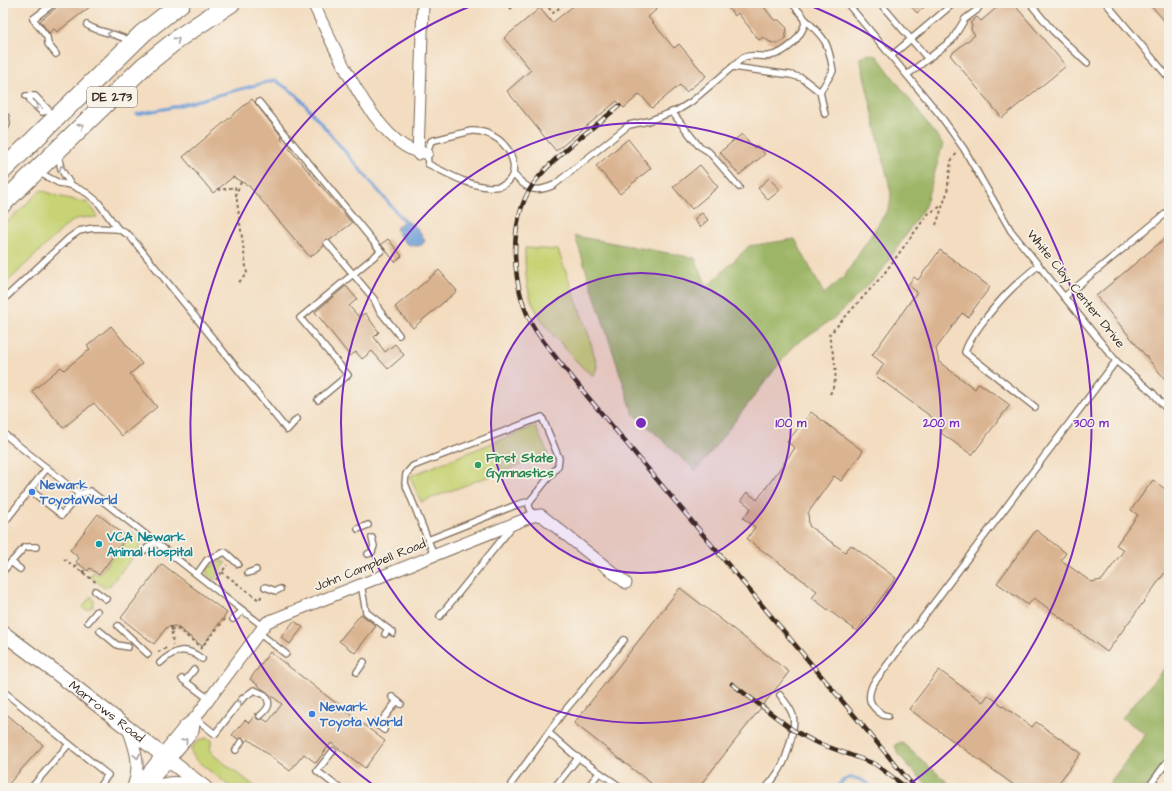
<svg xmlns="http://www.w3.org/2000/svg" width="1172" height="791" viewBox="0 0 1172 791" font-family="'Architects Daughter',sans-serif">
  <style>
    .green { fill: #c7d375; stroke: #817e4a }
    .forest { fill: #9db566; stroke: #6c7042 }
    .water { fill: #6d9dd7; stroke: #54647a }
    .lines { fill: none; stroke-linecap: round; stroke-linejoin: round }
    .stream { stroke: #6d9dd7; stroke-width: 3 }
    .building { fill: #dab390 }
    .service-casing { stroke: #7b6856; stroke-width: 8 }
    .minor-casing { stroke: #7b6856; stroke-width: 13 }
    .tertiary-casing { stroke: #7b6856; stroke-width: 16 }
    .primary-casing { stroke: #7b6856; stroke-width: 20 }
    .path { stroke: #7b6856; stroke-width: 2; stroke-dasharray: 3 3; stroke-linecap: butt }
    .service { stroke: #fff; stroke-width: 5.5 }
    .minor { stroke: #fff; stroke-width: 11 }
    .tertiary { stroke: #fff; stroke-width: 14 }
    .primary { stroke: #fff; stroke-width: 18 }
    .rail-casing { stroke: #3b2a1e; stroke-width: 4.5 }
    .rail { stroke: #f7f3e8; stroke-width: 3; stroke-dasharray: 9; stroke-linecap: butt }
    .oneway { stroke: #a79f9a }
    .ring { fill: none; stroke: #7b2cbf; stroke-width: 2 }
    .leisure-dot { fill: #2e9e5b; stroke: #f7f3e8; stroke-width: 1.5 }
    .shop-dot { fill: #3f7fe0; stroke: #f7f3e8; stroke-width: 1.5 }
    .culture-dot { fill: #0f9aa8; stroke: #f7f3e8; stroke-width: 1.5 }
    .labels { text-anchor: middle; dominant-baseline: central; stroke-width: 3.5; stroke-linejoin: round; paint-order: stroke }
    .shield { fill: #f7f3e8; stroke: #73665b; stroke-width: 1 }
    .shield-label { font-size: 12px; font-weight: bold; fill: #3b2a1e }
    .street-label { font-size: 13px; fill: #3b2a1e; stroke: #f7f3e8 }
    .leisure-label { font-size: 13px; font-weight: bold; fill: #27864d; stroke: #f7f3e8; text-anchor: start }
    .shop-label { font-size: 13px; font-weight: bold; fill: #366cbe; stroke: #f7f3e8; text-anchor: start }
    .culture-label { font-size: 13px; font-weight: bold; fill: #0d838f; stroke: #f7f3e8; text-anchor: start }
    .centre { fill: #7b2cbf; stroke: #f7f3e8; stroke-width: 2 }
    .ring-label { font-size: 12px; text-anchor: middle; font-weight: bold; fill: #7b2cbf; stroke: #f7f3e8; stroke-width: 3.5; stroke-linejoin: round; paint-order: stroke }
  </style>
  <rect width="100%" height="100%" fill="#f7f3e8"/>
  <filter id="ink" filterUnits="userSpaceOnUse"><feTurbulence type="fractalNoise" baseFrequency=".025" numOctaves="2"/><feDisplacementMap in="SourceGraphic" scale="8" xChannelSelector="R" yChannelSelector="G"/><feConvolveMatrix kernelMatrix="1 2 1 2 8 2 1 2 1" color-interpolation-filters="sRGB"/></filter>
  <filter id="wash" filterUnits="userSpaceOnUse"><feTurbulence type="fractalNoise" baseFrequency=".012" numOctaves="4" result="noise"/><feDisplacementMap in="SourceGraphic" scale="16" xChannelSelector="R" yChannelSelector="G"/><feGaussianBlur stdDeviation="0.9" result="paint"/><feColorMatrix in="noise" values="0 0 0 0 0 0 0 0 0 0 0 0 0 0 0 0 0 1.4 0 .05"/><feComposite in="paint" operator="in"/></filter>
  <g filter="url(#wash)">
    <rect width="100%" height="100%" fill="#f3dcbf"/>
    <g class="green">
      <path d="M 41,190 L 57,196 L 88,203 L 96,213 L 97,217 L 79,218 L 69,223 L 3,286 L 3,226 Z"/>
      <path d="M 525,248 L 558,250 L 589,336 L 597,366 L 594,376 C 581,368 573,357 563,346 C 531,310 525,297 525,248 Z"/>
      <path d="M 535,426 L 548,454 L 421,502 L 410,476 Z"/>
      <path d="M 132,532 L 140,539 L 140,548 L 110,585 L 107,587 L 103,587 L 90,576 L 93,572 L 99,575 Z"/>
      <path d="M 222,561 L 226,563 L 214,580 L 207,574 L 207,568 Z"/>
      <path d="M 91,596 L 94,600 L 93,607 L 87,610 L 82,608 Z"/>
      <path d="M 206,738 L 212,740 L 210,750 L 212,754 L 257,788 L 232,788 L 196,760 L 191,752 L 192,747 L 200,740 Z"/>
    </g>
    <g class="forest">
      <path d="M 869,54 L 877,56 L 943,144 L 925,206 L 881,272 L 837,316 L 793,346 L 696,471 L 633,413 L 575,236 L 695,258 L 707,287 L 749,246 L 795,239 L 824,294 L 844,277 L 890,206 L 891,193 L 860,58 Z"/>
      <path d="M 1169,663 L 1169,764 L 1151,788 L 1106,788 L 1146,734 L 1122,718 Z"/>
      <path d="M 901,742 L 954,788 L 929,788 L 898,754 L 895,745 Z"/>
    </g>
    <path class="water" d="M 404,221 C 415,223 420,231 425,241 L 422,245 C 408,249 401,240 396,228 Z"/>
    <g class="lines">
      <g class="stream">
        <path d="M 137,114 L 169,108 L 275,80 L 297,95 L 404,221"/>
        <path d="M 836,788 C 848,771 860,778 874,788"/>
      </g>
    </g>
    <g id="blocks">
      <g class="building">
        <path d="M 62,3 L 95,3 L 57,32 L 54,29 L 49,33 L 40,21 Z"/>
        <path d="M 577,3 L 650,3 L 656,10 L 648,17 L 674,48 L 679,44 L 706,76 L 686,92 L 680,85 L 652,108 L 640,94 L 624,108 L 617,101 L 556,151 L 507,91 L 531,70 L 504,38 L 540,8 L 552,23 Z"/>
        <path d="M 724,3 L 761,3 L 774,20 L 779,20 L 787,28 L 785,40 L 777,44 L 770,42 L 763,37 L 759,40 L 738,13 L 735,16 Z"/>
        <path d="M 908,3 L 929,3 L 917,13 Z"/>
        <path d="M 1002,3 L 1013,3 L 1066,66 L 1002,118 L 950,55 L 975,35 L 971,30 L 972,25 L 970,23 L 977,17 L 981,21 Z"/>
        <path d="M 1149,3 L 1169,3 L 1169,26 Z"/>
        <path d="M 252,99 L 282,137 L 281,139 L 352,223 L 330,240 L 325,240 L 324,246 L 310,257 L 249,186 L 233,177 L 213,193 L 183,157 Z"/>
        <path d="M 742,134 L 754,148 L 757,146 L 765,154 L 739,175 L 720,152 Z"/>
        <path d="M 628,139 L 651,168 L 620,194 L 596,166 Z"/>
        <path d="M 700,165 L 718,187 L 692,209 L 673,187 Z"/>
        <path d="M 769,178 L 780,190 L 768,200 L 758,188 Z"/>
        <path d="M 702,213 L 708,220 L 700,227 L 694,219 Z"/>
        <path d="M 1169,235 L 1169,384 L 1096,296 Z"/>
        <path d="M 388,239 L 402,256 L 395,262 L 381,244 Z"/>
        <path d="M 940,250 L 990,287 L 968,317 L 962,313 L 936,349 L 939,362 L 975,389 L 979,383 L 1010,405 L 972,455 L 941,433 L 945,427 L 876,376 L 884,364 L 872,355 L 917,292 L 908,285 L 914,277 L 918,280 Z"/>
        <path d="M 439,270 L 457,291 L 413,328 L 395,307 Z"/>
        <path d="M 346,286 L 357,299 L 349,306 L 359,317 L 365,313 L 379,332 L 374,337 L 385,352 L 395,344 L 404,355 L 388,369 L 372,351 L 362,359 L 356,352 L 350,356 L 315,312 Z"/>
        <path d="M 111,326 L 142,364 L 130,374 L 157,407 L 122,436 L 94,403 L 63,428 L 32,391 L 61,367 L 64,370 L 90,349 L 87,346 Z"/>
        <path d="M 811,412 L 863,451 L 841,481 L 834,476 L 808,513 L 809,526 L 845,552 L 851,545 L 896,578 L 857,631 L 812,598 L 817,591 L 747,539 L 755,527 L 743,518 L 751,508 L 741,500 L 747,492 L 757,500 L 795,448 L 787,442 Z"/>
        <path d="M 1153,480 L 1169,492 L 1169,567 L 1107,652 L 1034,598 L 1028,605 L 997,583 L 1036,530 L 1066,553 L 1061,560 L 1091,582 L 1102,580 L 1124,550 L 1116,545 L 1138,515 L 1131,510 Z"/>
        <path d="M 98,514 L 127,537 L 99,575 L 90,568 L 88,571 L 76,562 L 79,558 L 70,550 Z"/>
        <path d="M 162,564 L 227,613 L 202,646 L 176,626 L 167,627 L 154,644 L 121,618 Z"/>
        <path d="M 680,588 L 789,672 L 698,788 L 657,788 L 574,723 Z"/>
        <path d="M 361,614 L 376,626 L 355,653 L 339,641 Z"/>
        <path d="M 294,621 L 303,627 L 290,644 L 281,637 Z"/>
        <path d="M 270,652 L 385,741 L 365,768 L 331,743 L 316,763 L 304,754 L 290,771 L 248,739 L 245,742 L 243,738 L 238,739 L 232,735 L 245,720 L 249,723 L 256,713 L 257,719 L 263,719 L 268,722 L 282,704 L 250,679 Z"/>
        <path d="M 939,670 L 983,702 L 988,695 L 1032,727 L 1036,722 L 1081,753 L 1055,788 L 1018,788 L 909,709 Z"/>
        <path d="M 3,711 L 43,745 L 5,788 L 3,788 Z"/>
      </g>
    </g>
  </g>
  <g filter="url(#ink)">
    <use href="#blocks" fill-opacity="0" stroke="#7b6856" stroke-width="1"/>
    <g class="lines">
      <defs>
        <g id="service">
          <path d="M 54,3 L 33,19 L 47,37 L 48,44 L 56,54"/>
          <path d="M 464,3 L 471,3"/>
          <path d="M 847,3 L 940,115 L 964,149 L 1011,231 L 1116,361 L 873,684 C 866,699 870,706 883,715 L 888,716"/>
          <path d="M 880,3 L 928,59"/>
          <path d="M 1106,3 L 1169,78"/>
          <path d="M 1033,7 L 1053,31 L 1087,63"/>
          <path d="M 804,18 C 826,40 828,41 833,71 L 820,92"/>
          <path d="M 87,25 C 101,34 117,32 130,42"/>
          <path d="M 891,56 L 954,3"/>
          <path d="M 733,67 L 791,75 L 802,78 L 820,92 L 825,114"/>
          <path d="M 907,75 L 952,40 L 965,19 L 977,10 L 980,5 L 979,3"/>
          <path d="M 26,96 L 35,96 L 54,116"/>
          <path d="M 30,96 L 30,101 L 42,112 L 48,111"/>
          <path d="M 259,102 L 381,251 L 300,318 L 348,375 L 318,400"/>
          <path d="M 672,112 L 698,145 L 709,152 L 739,187"/>
          <path d="M 471,131 C 515,129 531,190 489,187 C 468,186 447,173 428,164 L 427,153 L 431,141 Z"/>
          <path d="M 3,132 L 7,124 L 6,117"/>
          <path d="M 58,154 L 61,169 L 71,185"/>
          <path d="M 38,172 L 59,183 L 71,185 L 87,193 L 98,202 L 118,229"/>
          <path d="M 513,174 C 527,189 534,194 554,185 L 629,125 L 648,121 L 678,110 L 691,102 L 744,57 C 752,54 761,57 769,56 C 787,53 799,39 805,24 L 803,16 L 792,3"/>
          <path d="M 327,243 L 374,299 L 379,310 L 399,335"/>
          <path d="M 1064,297 L 1169,211"/>
          <path d="M 3,300 L 69,238 L 79,231 L 93,228 L 118,229 L 129,235 L 287,430 L 297,419"/>
          <path d="M 1116,361 L 1153,393 L 1169,412"/>
          <path d="M 1035,407 L 965,352 C 968,341 975,333 982,323 C 1001,298 1014,285 1039,265"/>
          <path d="M 3,433 L 79,494 L 90,491 L 264,627"/>
          <path d="M 30,490 L 62,515 L 79,494"/>
          <path d="M 3,524 L 47,468"/>
          <path d="M 358,529 L 368,525"/>
          <path d="M 428,540 L 516,505 L 530,501"/>
          <path d="M 145,550 L 155,541"/>
          <path d="M 368,554 L 372,552 L 374,546 L 372,538"/>
          <path d="M 434,555 L 405,483 L 406,474 L 413,466 L 542,417 L 559,458 L 558,466 L 530,501 L 529,506 L 533,516"/>
          <path d="M 11,562 L 20,569"/>
          <path d="M 3,571 L 25,547 L 36,547"/>
          <path d="M 248,573 L 256,570"/>
          <path d="M 197,574 L 207,560 L 225,552 L 238,564"/>
          <path d="M 361,584 L 366,612 L 393,633"/>
          <path d="M 265,587 L 276,591 L 280,589"/>
          <path d="M 95,591 L 106,599"/>
          <path d="M 440,616 L 511,528"/>
          <path d="M 233,619 L 243,611"/>
          <path d="M 88,622 L 97,611"/>
          <path d="M 118,626 L 148,654"/>
          <path d="M 100,631 L 117,645 L 128,647"/>
          <path d="M 259,633 L 286,654"/>
          <path d="M 385,634 L 388,629"/>
          <path d="M 160,663 C 175,649 186,646 202,659"/>
          <path d="M 357,672 L 364,662"/>
          <path d="M 182,679 L 209,699"/>
          <path d="M 185,681 L 194,670"/>
          <path d="M 3,691 L 108,775 L 98,788"/>
          <path d="M 392,697 L 401,704"/>
          <path d="M 195,718 L 215,734 L 242,699 L 254,690 L 265,695 C 272,704 268,709 260,716"/>
          <path d="M 374,722 L 384,730"/>
          <path d="M 378,726 L 397,701"/>
          <path d="M 549,733 L 573,754 L 622,788"/>
          <path d="M 236,750 L 241,742"/>
          <path d="M 333,751 L 317,771 L 339,788"/>
          <path d="M 31,788 L 69,744"/>
          <path d="M 512,788 L 511,784 L 562,714 L 624,640"/>
          <path d="M 554,788 L 578,758"/>
          <path d="M 587,788 L 599,773"/>
          <path d="M 766,788 C 783,768 786,760 792,735 C 793,729 795,722 793,716 C 791,708 785,702 780,695"/>
          <path d="M 1148,788 L 1169,759"/>
        </g>
        <g id="minor">
          <path d="M 313,3 C 331,40 379,155 427,153"/>
          <path d="M 418,154 L 423,3"/>
          <path d="M 128,728 C 135,748 141,764 134,784"/>
          <path d="M 134,784 L 140,782 L 185,726 L 195,718 L 267,622 L 533,516 L 541,515 L 626,583"/>
          <path d="M 146,788 L 193,731 L 195,718"/>
        </g>
        <g id="tertiary">
          <path id="s1" d="M 3,633 L 58,674 L 205,788"/>
          <path d="M 157,788 C 169,782 184,784 196,788"/>
        </g>
        <g id="primary">
          <path d="M 3,170 L 143,33 L 181,3"/>
          <path d="M 3,203 L 144,66 L 180,37 L 231,3"/>
        </g>
      </defs>
      <use href="#service" class="service-casing"/>
      <use href="#minor" class="minor-casing"/>
      <use href="#tertiary" class="tertiary-casing"/>
      <use href="#primary" class="primary-casing"/>
      <g class="path">
        <path d="M 545,3 L 553,13 L 565,3"/>
        <path d="M 510,9 L 518,3"/>
        <path d="M 218,188 L 220,190 L 235,187 L 236,193"/>
        <path d="M 936,225 L 947,193 L 951,161 L 957,153"/>
        <path d="M 239,282 L 247,274 L 236,194 L 241,182"/>
        <path d="M 830,394 C 841,374 833,357 829,335 L 883,275 L 928,214 L 943,205"/>
        <path d="M 64,559 L 97,583"/>
        <path d="M 75,567 L 78,563"/>
        <path d="M 222,572 L 259,600 L 263,594"/>
        <path d="M 83,573 L 85,569"/>
        <path d="M 216,580 L 227,565"/>
        <path d="M 171,626 L 173,645"/>
        <path d="M 171,630 L 178,629 L 202,648"/>
        <path d="M 200,649 L 226,618"/>
        <path d="M 158,652 L 166,648"/>
      </g>
      <use href="#service" class="service"/>
      <use href="#minor" class="minor"/>
      <use href="#tertiary" class="tertiary"/>
      <use href="#primary" class="primary"/>
      <defs>
        <g id="rail">
          <path d="M 3,5 L 5,3"/>
          <path d="M 619,106 C 591,130 557,153 534,183 C 506,221 511,293 536,331 C 551,353 570,374 587,396 L 915,788"/>
          <path d="M 732,684 L 793,730 L 815,742 L 875,764 L 907,788"/>
        </g>
      </defs>
      <use href="#rail" class="rail-casing"/>
      <use href="#rail" class="rail"/>
    </g>
    <defs><path id="oneway-chevron" d="M-2-3.5L2.5 0L-2 3.5" fill="none" stroke-width="1.6" stroke-linecap="round" stroke-linejoin="round"/></defs>
    <g class="oneway">
      <use href="#oneway-chevron" transform="translate(110 34) rotate(-170)"/>
      <use href="#oneway-chevron" transform="translate(177 40) rotate(-37)"/>
      <use href="#oneway-chevron" transform="translate(36 107) rotate(44)"/>
      <use href="#oneway-chevron" transform="translate(81 126) rotate(-44)"/>
      <use href="#oneway-chevron" transform="translate(62 168) rotate(-110)"/>
      <use href="#oneway-chevron" transform="translate(239 703) rotate(-51)"/>
      <use href="#oneway-chevron" transform="translate(185 741) rotate(-50)"/>
      <use href="#oneway-chevron" transform="translate(137 756) rotate(78)"/>
    </g>
  </g>
  <circle cx="641" cy="423" r="150" fill="#7b2cbf" fill-opacity=".12"/>
  <g class="ring">
    <circle cx="641" cy="423" r="150"/>
    <circle cx="641" cy="423" r="300"/>
    <path d="M376 787A450 450 0 0 1 476 4M806 4A450 450 0 0 1 906 787"/>
  </g>
  <circle class="leisure-dot" cx="478" cy="465" r="4"/>
  <g class="shop-dot">
    <circle cx="32" cy="492" r="4"/>
    <circle cx="312" cy="714" r="4"/>
  </g>
  <circle class="culture-dot" cx="99" cy="544" r="4"/>
  <g class="labels">
    <rect class="shield" x="87" y="87" width="50" height="20" rx="3"/>
    <g class="shield-label">
      <text x="112" y="97">DE 273</text>
    </g>
    <g class="street-label">
      <text transform="translate(1076 289) rotate(51)">White Clay Center Drive</text>
      <text transform="translate(370 565) rotate(-22)">John Campbell Road</text>
      <text stroke="none"><textPath href="#s1" startOffset="130">Marrows Road</textPath></text>
    </g>
    <g class="leisure-label">
      <text x="486" y="458">First State<tspan x="486" dy="15">Gymnastics</tspan></text>
    </g>
    <g class="shop-label">
      <text x="40" y="485">Newark<tspan x="40" dy="15">ToyotaWorld</tspan></text>
      <text x="320" y="707">Newark<tspan x="320" dy="15">Toyota World</tspan></text>
    </g>
    <g class="culture-label">
      <text x="107" y="537">VCA Newark<tspan x="107" dy="15">Animal Hospital</tspan></text>
    </g>
  </g>
  <circle cx="641" cy="423" r="6" class="centre"/>
  <g class="ring-label">
    <text x="791" y="427">100 m</text>
    <text x="941" y="427">200 m</text>
    <text x="1091" y="427">300 m</text>
  </g>
  <rect width="1172" height="791" fill="none" stroke="#f7f3e8" stroke-width="16"/>
</svg>
